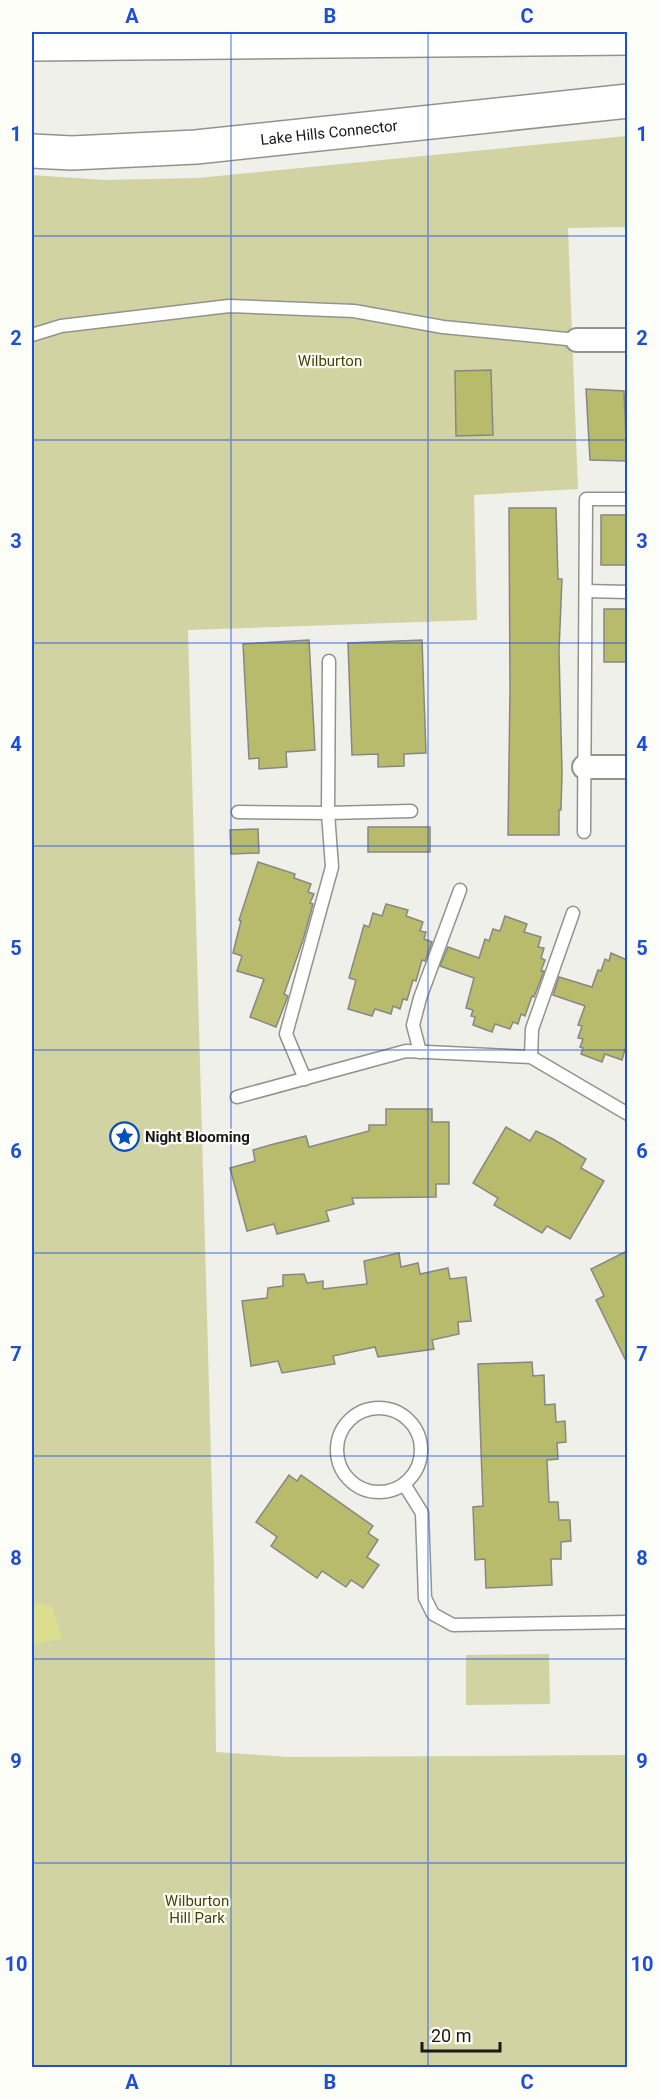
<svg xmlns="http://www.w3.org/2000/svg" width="659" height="2099" viewBox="0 0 659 2099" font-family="Roboto,sans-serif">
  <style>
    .green { fill: #d1d3a2 }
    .water { fill: #dcde8f }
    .building { fill: #b8ba6c; stroke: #888883; stroke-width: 1.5 }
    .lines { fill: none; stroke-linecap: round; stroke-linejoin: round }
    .service-casing { stroke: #93938e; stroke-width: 15 }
    .minor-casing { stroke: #93938e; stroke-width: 26 }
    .secondary-casing { stroke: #93938e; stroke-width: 36 }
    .service { stroke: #fff; stroke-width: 12 }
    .minor { stroke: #fff; stroke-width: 22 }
    .secondary { stroke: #fff; stroke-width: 33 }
    .grid { fill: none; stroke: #1d4ed8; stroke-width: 1.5; stroke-opacity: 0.55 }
    .labels { text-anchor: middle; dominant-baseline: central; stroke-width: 4.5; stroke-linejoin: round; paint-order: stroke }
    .street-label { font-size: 15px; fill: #181816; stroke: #fdfef8 }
    .park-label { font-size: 15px; fill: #454506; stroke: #fdfef8 }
    .poi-label { font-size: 15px; font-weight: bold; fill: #181816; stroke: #fdfef8; text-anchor: start }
    .neatline { fill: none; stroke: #1d4ed8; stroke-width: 2 }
    .grid-label { font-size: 20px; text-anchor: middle; font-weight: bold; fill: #1d4ed8 }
  </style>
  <rect width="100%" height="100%" fill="#f0f0eb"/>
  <g class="green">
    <path d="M 627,136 L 627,227 L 568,228 L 578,489 L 474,495 L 477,620 L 188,630 L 214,1566 L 216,1752 L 289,1757 L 627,1755 L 627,2067 L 32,2067 L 32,175 L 105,180 L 197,178 Z"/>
    <path d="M 549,1654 L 550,1704 L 466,1705 L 466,1655 Z"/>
  </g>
  <path class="water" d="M 32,1603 L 52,1606 L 62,1639 L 32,1644 Z"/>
  <g class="building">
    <path d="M 491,370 L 493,435 L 456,436 L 455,371 Z"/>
    <path d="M 586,389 L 624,391 L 627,461 L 590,460 Z"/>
    <path d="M 509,508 L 556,508 L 558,579 L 562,579 L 559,651 L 562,772 L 561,810 L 559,810 L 559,835 L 508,835 L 510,690 Z"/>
    <rect x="601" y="515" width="26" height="50"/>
    <rect x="604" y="609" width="23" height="53"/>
    <path d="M 309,640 L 315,750 L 286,752 L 287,767 L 259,769 L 259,758 L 249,759 L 243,644 Z"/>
    <path d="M 422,640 L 426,753 L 404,754 L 404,766 L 378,767 L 378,754 L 352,755 L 348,643 Z"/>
    <rect x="368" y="827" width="62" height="25"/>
    <path d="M 258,829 L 259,853 L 231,854 L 230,830 Z"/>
    <path d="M 258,862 L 295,874 L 294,878 L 311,884 L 308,892 L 314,894 L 310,903 L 313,904 L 303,940 L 284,994 L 288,996 L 276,1027 L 250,1017 L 264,979 L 237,971 L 242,956 L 233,953 L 241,921 L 239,920 Z"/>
    <path d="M 386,904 L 408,910 L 406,916 L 423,922 L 420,931 L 426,932 L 424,939 L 432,942 L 425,961 L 422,960 L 416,981 L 413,980 L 407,1000 L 403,999 L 400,1009 L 393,1006 L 391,1014 L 375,1009 L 372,1016 L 348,1009 L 356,980 L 349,978 L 364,925 L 369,927 L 373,913 L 382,916 Z"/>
    <path d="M 505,916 L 527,924 L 524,932 L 541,937 L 538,947 L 544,948 L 541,958 L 545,960 L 541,971 L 544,971 L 534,997 L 532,996 L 525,1016 L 521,1014 L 518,1024 L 513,1022 L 510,1029 L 495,1024 L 492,1032 L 473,1025 L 475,1017 L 471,1016 L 473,1010 L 466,1008 L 474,978 L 440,966 L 448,947 L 479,958 L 485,939 L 489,941 L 493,929 L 500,931 Z"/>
    <path d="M 611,953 L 627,960 L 627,1043 L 622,1060 L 605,1054 L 602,1062 L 581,1054 L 583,1048 L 580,1047 L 583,1039 L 578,1038 L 582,1026 L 578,1025 L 585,1006 L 553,995 L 559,977 L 592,987 L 598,970 L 601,971 L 605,959 L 609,961 Z"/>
    <path d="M 386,1109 L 432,1109 L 432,1122 L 449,1122 L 449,1184 L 436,1184 L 436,1197 L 352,1198 L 354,1204 L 326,1211 L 329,1221 L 277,1234 L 274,1224 L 247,1231 L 230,1168 L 255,1161 L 253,1150 L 270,1145 L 306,1136 L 309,1147 L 369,1131 L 369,1125 L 386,1125 Z"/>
    <path d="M 506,1127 L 530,1141 L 536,1131 L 553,1139 L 586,1159 L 581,1168 L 604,1181 L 570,1239 L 547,1226 L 542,1233 L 494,1205 L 498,1198 L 473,1183 Z"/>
    <path d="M 627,1251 L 627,1363 L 596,1300 L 604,1296 L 591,1269 Z"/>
    <path d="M 399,1253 L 401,1267 L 418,1263 L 420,1274 L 448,1268 L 450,1279 L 466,1277 L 471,1321 L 458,1322 L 459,1334 L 432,1340 L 434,1349 L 378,1357 L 375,1347 L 333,1356 L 335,1364 L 282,1373 L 278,1361 L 251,1366 L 242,1301 L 267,1298 L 268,1288 L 283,1286 L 283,1275 L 304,1274 L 307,1283 L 323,1281 L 323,1289 L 367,1284 L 364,1261 Z"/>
    <path d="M 532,1362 L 533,1376 L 544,1375 L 545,1405 L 555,1404 L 556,1422 L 565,1421 L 566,1442 L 557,1443 L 558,1459 L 547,1460 L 549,1502 L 558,1502 L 559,1520 L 570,1520 L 571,1541 L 561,1542 L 561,1559 L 551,1559 L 552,1585 L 486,1588 L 485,1559 L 475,1560 L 473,1507 L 483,1506 L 478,1364 Z"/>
    <path d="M 289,1475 L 297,1481 L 301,1475 L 373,1526 L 368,1533 L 378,1540 L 367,1557 L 379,1565 L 363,1588 L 351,1580 L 346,1587 L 322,1571 L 317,1578 L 271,1546 L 277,1537 L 256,1522 Z"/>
  </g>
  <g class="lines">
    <defs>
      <g id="service">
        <path d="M 32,335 L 61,326 L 229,306 L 354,311 L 443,327 L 577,340"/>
        <path d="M 586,591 L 628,592"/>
        <path d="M 238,812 L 328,813 L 329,661"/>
        <path d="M 584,832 L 586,499 L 628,499"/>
        <path d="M 420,1052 L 413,1025 L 420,998 L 460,890"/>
        <path d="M 531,1057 L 532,1029 L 573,913"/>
        <path d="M 305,1079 L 286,1034 L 332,867 L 328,813 L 411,811"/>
        <path d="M 237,1097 L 406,1051 L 531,1057 L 628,1114"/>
        <circle cx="379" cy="1450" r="42"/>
        <path d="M 404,1484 L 422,1513 L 425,1598 L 433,1614 L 453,1625 L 628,1622"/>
      </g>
      <g id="minor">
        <path d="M 577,340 L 628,340"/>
        <path d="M 584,767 L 628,767"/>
      </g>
      <g id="secondary">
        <path d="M 32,44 L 628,38"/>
        <path id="s1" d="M 32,151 L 72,153 L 196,147 L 628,101"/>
      </g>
    </defs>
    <use href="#service" class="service-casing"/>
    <use href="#minor" class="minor-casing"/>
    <use href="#secondary" class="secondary-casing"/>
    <use href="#service" class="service"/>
    <use href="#minor" class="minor"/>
    <use href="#secondary" class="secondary"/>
  </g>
  <path class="grid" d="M 231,32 L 231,2068M 428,32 L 428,2068M 32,236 L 628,236M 32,440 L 628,440M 32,643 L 628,643M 32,846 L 628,846M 32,1050 L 628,1050M 32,1253 L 628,1253M 32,1456 L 628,1456M 32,1659 L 628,1659M 32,1863 L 628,1863"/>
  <defs>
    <symbol id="sight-ring" viewBox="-11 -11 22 22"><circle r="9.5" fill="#fdfef8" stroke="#044fb9" stroke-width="1.5"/><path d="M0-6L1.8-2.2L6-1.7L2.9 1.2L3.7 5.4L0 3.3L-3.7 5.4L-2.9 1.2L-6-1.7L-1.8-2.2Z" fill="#044fb9"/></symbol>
  </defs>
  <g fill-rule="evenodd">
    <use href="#sight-ring" x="108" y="1120" width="33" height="33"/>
  </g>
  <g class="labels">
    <g class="street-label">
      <text stroke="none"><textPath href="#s1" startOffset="298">Lake Hills Connector</textPath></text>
    </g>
    <g class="park-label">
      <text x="330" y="361">Wilburton</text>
      <text x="197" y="1901">Wilburton<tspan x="197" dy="17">Hill Park</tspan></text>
    </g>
    <g class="poi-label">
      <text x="145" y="1137">Night Blooming</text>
    </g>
  </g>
  <rect width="659" height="2099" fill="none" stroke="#fdfef8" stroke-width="66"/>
  <path d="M422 2042v9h78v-9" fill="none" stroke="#181816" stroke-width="3"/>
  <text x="431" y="2042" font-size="18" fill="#181816" stroke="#fdfef8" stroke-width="4.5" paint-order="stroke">20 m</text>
  <rect x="33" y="33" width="593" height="2033" class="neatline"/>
  <g class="grid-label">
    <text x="132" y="23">A</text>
    <text x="330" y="23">B</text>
    <text x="527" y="23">C</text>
    <text x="16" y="141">1</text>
    <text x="642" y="141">1</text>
    <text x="16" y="345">2</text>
    <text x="642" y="345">2</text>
    <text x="16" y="548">3</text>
    <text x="642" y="548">3</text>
    <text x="16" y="751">4</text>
    <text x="642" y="751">4</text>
    <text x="16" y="955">5</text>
    <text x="642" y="955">5</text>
    <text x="16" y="1158">6</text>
    <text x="642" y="1158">6</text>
    <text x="16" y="1361">7</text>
    <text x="642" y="1361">7</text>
    <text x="16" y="1565">8</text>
    <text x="642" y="1565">8</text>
    <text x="16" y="1768">9</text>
    <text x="642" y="1768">9</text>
    <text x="16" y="1971">10</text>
    <text x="642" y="1971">10</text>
    <text x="132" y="2089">A</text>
    <text x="330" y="2089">B</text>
    <text x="527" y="2089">C</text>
  </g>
</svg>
